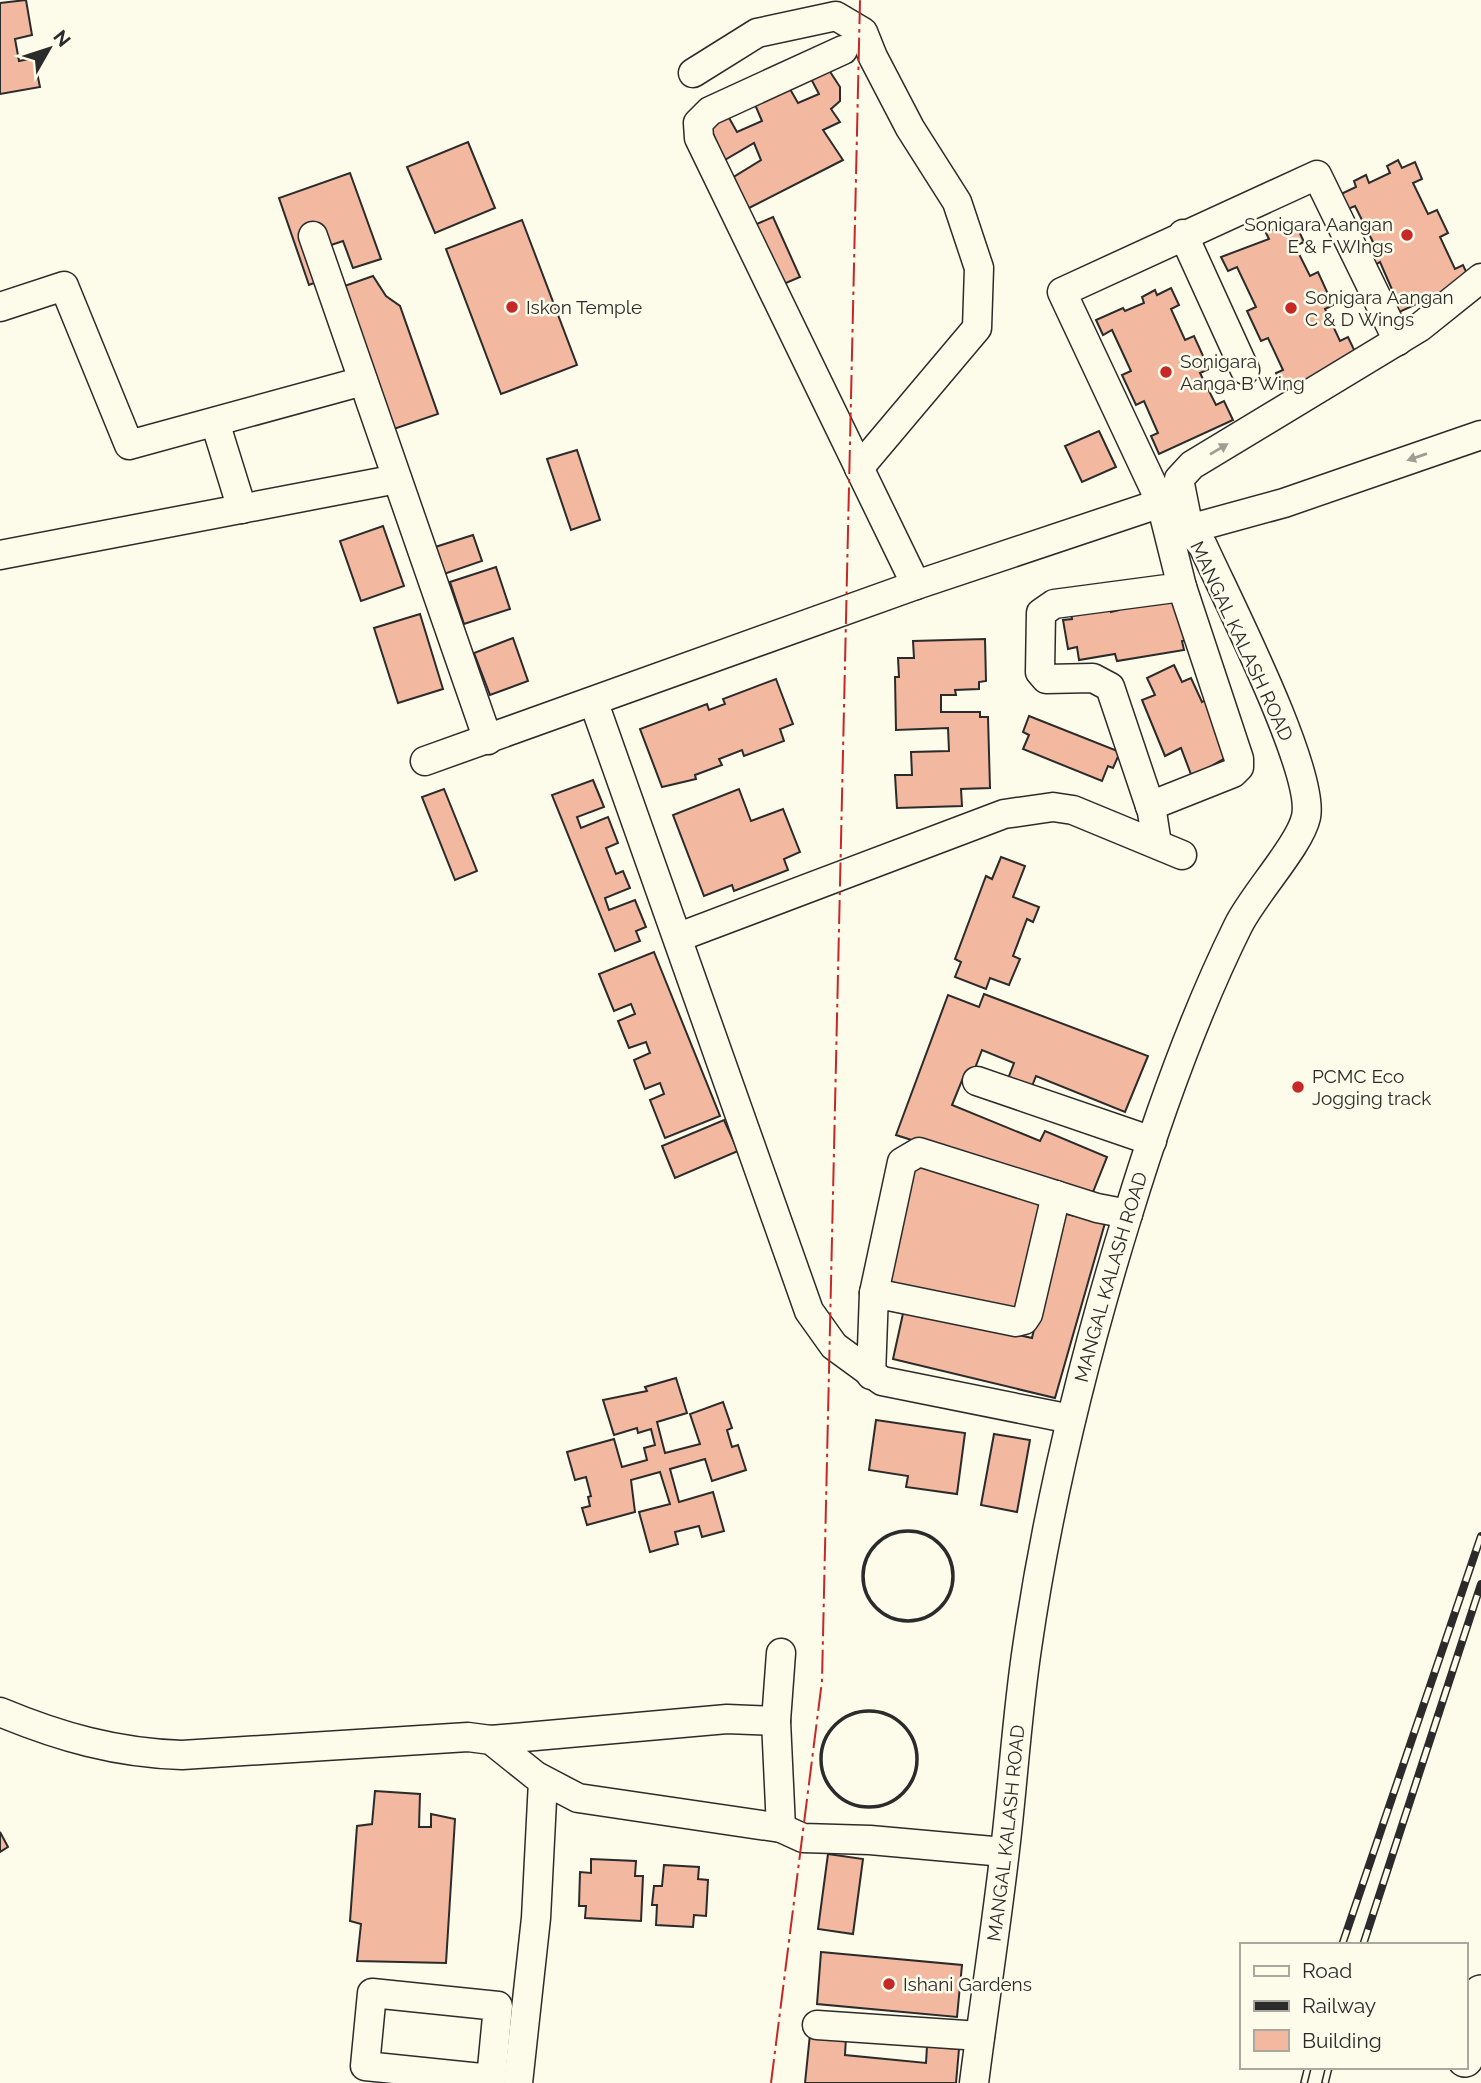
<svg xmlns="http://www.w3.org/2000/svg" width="1481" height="2083" viewBox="0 0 1481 2083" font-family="Raleway,sans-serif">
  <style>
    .building { fill: #f2b8a0; stroke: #2b2b2b; stroke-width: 2 }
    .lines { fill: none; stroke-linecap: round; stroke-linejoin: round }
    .minor-casing { stroke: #2b2b2b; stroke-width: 31 }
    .major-casing { stroke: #2b2b2b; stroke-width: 38 }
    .minor { stroke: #fdfbea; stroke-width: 28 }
    .major { stroke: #fdfbea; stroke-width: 35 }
    .rail-casing { stroke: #2b2b2b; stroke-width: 8 }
    .rail { stroke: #fdfbea; stroke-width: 5; stroke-dasharray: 16; stroke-linecap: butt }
    .wall { stroke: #2b2b2b; stroke-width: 3.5 }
    .power { stroke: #c62828; stroke-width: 2; stroke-dasharray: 24 5 3.5 5; stroke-linecap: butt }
    .oneway { fill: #9e9d94 }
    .poi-dot { fill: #c62828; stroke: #fdfbea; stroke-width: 2.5 }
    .labels { text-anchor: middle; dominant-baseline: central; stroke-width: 5; stroke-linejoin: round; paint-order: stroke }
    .poi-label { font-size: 19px; fill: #2b2b2b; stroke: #fdfbea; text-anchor: start }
    .street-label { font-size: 19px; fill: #2b2b2b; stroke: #fdfbea }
  </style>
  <rect width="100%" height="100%" fill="#fdfbea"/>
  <g class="building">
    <path d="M 26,0 L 32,35 L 15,39 L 19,61 L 34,58 L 40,87 L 0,94 L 0,3 Z"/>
    <path d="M 827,67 L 840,87 L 840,101 L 831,109 L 840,122 L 823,130 L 843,160 L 745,210 L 732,178 L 761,160 L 754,143 L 723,161 L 710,125 L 728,116 L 737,132 L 762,121 L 753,100 L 786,82 L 798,103 L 819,94 L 809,75 Z"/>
    <path d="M 468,142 L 495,208 L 435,233 L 407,167 Z"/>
    <path d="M 1398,160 L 1402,168 L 1415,162 L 1422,179 L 1413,183 L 1428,214 L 1437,210 L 1448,233 L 1440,237 L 1455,269 L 1463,265 L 1470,280 L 1397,313 L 1389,296 L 1394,294 L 1380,262 L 1375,265 L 1365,245 L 1373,242 L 1355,206 L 1348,209 L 1341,194 L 1356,187 L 1354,181 L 1366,175 L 1369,183 L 1390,173 L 1387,166 Z"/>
    <path d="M 350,173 L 381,259 L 353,268 L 343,241 L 325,247 L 339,288 L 373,276 L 386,296 L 400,306 L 438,414 L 382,433 L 327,278 L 309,285 L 279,198 Z"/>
    <path d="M 773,217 L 800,277 L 779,286 L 752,226 Z"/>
    <path d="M 522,220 L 577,365 L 501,394 L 446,249 Z"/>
    <path d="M 1296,225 L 1304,242 L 1295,246 L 1310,276 L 1318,272 L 1333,305 L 1325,309 L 1340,341 L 1348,337 L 1357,356 L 1284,391 L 1276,373 L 1283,370 L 1268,338 L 1261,341 L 1247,311 L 1256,307 L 1237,267 L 1228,271 L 1221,257 L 1269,239 L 1266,233 L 1280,227 L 1282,231 Z"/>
    <path d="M 1171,288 L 1179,305 L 1171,309 L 1185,340 L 1194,336 L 1209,369 L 1200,373 L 1216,405 L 1224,401 L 1233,420 L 1159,454 L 1151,436 L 1158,433 L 1144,401 L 1136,405 L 1122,375 L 1131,371 L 1112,330 L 1103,335 L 1096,320 L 1123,308 L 1125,311 L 1144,303 L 1142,297 L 1155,290 L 1157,295 Z"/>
    <path d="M 1099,431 L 1116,467 L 1082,482 L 1065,446 Z"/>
    <path d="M 577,450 L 600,520 L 571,530 L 547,459 Z"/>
    <path d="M 383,526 L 404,586 L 361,601 L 340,541 Z"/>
    <path d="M 473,535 L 482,561 L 441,575 L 432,548 Z"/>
    <path d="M 496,567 L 510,609 L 464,624 L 450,582 Z"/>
    <path d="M 1174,595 L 1188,640 L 1182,641 L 1184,650 L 1117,661 L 1115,654 L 1079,660 L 1077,647 L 1068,649 L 1063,620 L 1072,619 L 1071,612 L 1110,606 L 1111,612 L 1119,610 L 1118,604 Z"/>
    <path d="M 420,614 L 443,689 L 398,703 L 374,628 Z"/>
    <path d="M 513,638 L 528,681 L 490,695 L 474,653 Z"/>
    <path d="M 985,639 L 986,681 L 979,682 L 979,689 L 955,690 L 956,695 L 941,695 L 941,712 L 980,712 L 980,717 L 988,717 L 990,788 L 961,789 L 962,806 L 897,808 L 895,775 L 912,775 L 911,752 L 949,751 L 948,728 L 896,730 L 895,677 L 899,677 L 898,658 L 914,658 L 913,641 Z"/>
    <path d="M 1174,665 L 1182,682 L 1191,678 L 1202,702 L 1207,699 L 1221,730 L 1215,732 L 1227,757 L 1192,777 L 1181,748 L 1165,756 L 1142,700 L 1155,695 L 1147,678 Z"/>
    <path d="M 776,679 L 793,724 L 780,729 L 784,741 L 744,756 L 742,750 L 719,759 L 722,765 L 695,775 L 696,779 L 662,787 L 640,729 L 707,704 L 709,710 L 725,704 L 723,699 Z"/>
    <path d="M 1029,716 L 1120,752 L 1113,768 L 1108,766 L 1102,781 L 1023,749 L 1029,735 L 1023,732 Z"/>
    <path d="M 593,780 L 604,807 L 577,817 L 581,828 L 608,817 L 618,843 L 606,848 L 616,874 L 623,871 L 630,888 L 605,898 L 609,910 L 635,900 L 646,927 L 636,931 L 640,941 L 615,951 L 552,795 Z"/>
    <path d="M 444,789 L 477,871 L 455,880 L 422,797 Z"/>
    <path d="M 739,789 L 751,821 L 783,809 L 800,852 L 784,859 L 788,870 L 734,891 L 732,885 L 704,896 L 673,815 Z"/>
    <path d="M 1001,857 L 1025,866 L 1013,897 L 1039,907 L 1033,922 L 1027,919 L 1013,956 L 1020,959 L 1009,985 L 990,978 L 986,989 L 955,977 L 961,962 L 955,959 L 986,876 L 992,879 Z"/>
    <path d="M 654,952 L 720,1116 L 665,1138 L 650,1100 L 664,1094 L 660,1083 L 645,1089 L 634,1060 L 650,1053 L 646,1042 L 629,1048 L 618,1021 L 635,1014 L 631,1004 L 614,1011 L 599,974 Z"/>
    <path d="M 984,994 L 1148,1056 L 1125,1112 L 1036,1076 L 1029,1094 L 1006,1084 L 1014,1063 L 982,1050 L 972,1076 L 965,1073 L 952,1105 L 1040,1141 L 1045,1131 L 1107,1157 L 1091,1197 L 896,1135 L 948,995 L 979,1007 Z"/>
    <path d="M 724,1120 L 738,1151 L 675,1178 L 662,1146 Z"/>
    <path d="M 912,1165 L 1046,1199 L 1015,1320 L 882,1286 Z"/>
    <path d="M 1062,1213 L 1105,1223 L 1055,1398 L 893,1359 L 904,1309 L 1032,1338 Z"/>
    <path d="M 676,1378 L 687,1413 L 657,1422 L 665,1453 L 700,1444 L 690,1414 L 723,1402 L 732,1428 L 727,1430 L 732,1447 L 738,1445 L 746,1470 L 712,1481 L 705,1459 L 670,1469 L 679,1502 L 713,1492 L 724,1531 L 702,1537 L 699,1526 L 675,1532 L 678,1544 L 650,1552 L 639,1512 L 670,1504 L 660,1472 L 631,1480 L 635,1512 L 587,1525 L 582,1508 L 590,1506 L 588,1497 L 591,1496 L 586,1477 L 575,1480 L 567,1452 L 614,1439 L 622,1467 L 647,1460 L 644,1448 L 655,1445 L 651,1429 L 638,1433 L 637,1428 L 614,1435 L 603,1400 L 647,1391 L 645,1387 Z"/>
    <path d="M 876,1420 L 965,1433 L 957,1494 L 906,1487 L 908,1476 L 869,1470 Z"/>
    <path d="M 994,1434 L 1030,1440 L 1017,1512 L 981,1505 Z"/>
    <path d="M 375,1791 L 420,1794 L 419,1827 L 431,1827 L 431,1814 L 455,1819 L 446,1963 L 357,1961 L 361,1924 L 350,1921 L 357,1826 L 372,1824 Z"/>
    <path d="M 0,1832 L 8,1847 L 0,1852 Z"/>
    <path d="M 828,1854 L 863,1859 L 853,1934 L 818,1929 Z"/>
    <path d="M 591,1859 L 636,1861 L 635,1876 L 643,1876 L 641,1921 L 585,1918 L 586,1906 L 579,1906 L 580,1872 L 591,1873 Z"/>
    <path d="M 664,1865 L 699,1867 L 698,1879 L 708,1880 L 706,1916 L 694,1915 L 693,1927 L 656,1925 L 657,1905 L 652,1905 L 654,1886 L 662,1886 Z"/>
    <path d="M 821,1952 L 962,1965 L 957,2017 L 817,2004 Z"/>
    <path d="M 810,2034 L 846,2037 L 845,2055 L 926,2063 L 927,2046 L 959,2049 L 956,2083 L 805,2083 Z"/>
  </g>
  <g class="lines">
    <defs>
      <g id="minor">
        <path d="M 843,50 L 710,111 L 698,123 L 699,138 L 916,585"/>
        <path d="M 693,73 L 757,33 L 836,16 L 863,32 L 873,57 L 910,128 L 957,202 L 979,268 L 977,328 L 859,468"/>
        <path d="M 1183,234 L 1245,370"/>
        <path d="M 313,236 L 488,740"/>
        <path d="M 0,307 L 64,286 L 129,445 L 363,381"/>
        <path d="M 215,422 L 242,509"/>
        <path d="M 1189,529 L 1284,503 L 1481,435"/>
        <path d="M 0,555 L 397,479"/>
        <path d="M 594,703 L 809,1311 L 834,1346 L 882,1381 L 1071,1419"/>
        <path d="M 425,761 L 916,585 L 1179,497"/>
        <path d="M 1150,806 L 1233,773 L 1239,767 L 1239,759 L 1182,587"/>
        <path d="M 1157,844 L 1152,812 L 1110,687 L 1093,678 L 1046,679 L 1040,672 L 1041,613 L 1054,604 L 1182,587 L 1161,503 L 1062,292 L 1317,175 L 1398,341"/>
        <path d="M 679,937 L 1004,814 L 1053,807 L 1073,810 L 1182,855"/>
        <path d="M 977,1081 L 1152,1141"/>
        <path d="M 874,1293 L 902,1162 L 919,1152 L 1097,1208 L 1128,1214"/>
        <path d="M 871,1375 L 874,1293 L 1016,1322 L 1024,1320 L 1028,1314 L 1056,1195"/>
        <path d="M 781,1653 L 776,1721 L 781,1828"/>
        <path d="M 0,1712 C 60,1737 117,1753 182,1755 L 468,1737 L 491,1740 L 536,1776 L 578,1798 L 781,1828 L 803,1838 L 870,1840 L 1004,1852"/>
        <path d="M 491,1740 L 727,1719 L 776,1721"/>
        <path d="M 372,1993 L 498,2006 L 491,2079 L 365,2066 Z"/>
        <path d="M 817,2025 L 980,2036"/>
        <path d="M 518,2083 L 536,1918 L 543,1781"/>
        <path id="s1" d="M 974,2083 C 984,2005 996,1928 1005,1850 C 1013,1783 1017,1715 1027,1648 C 1048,1502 1084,1356 1128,1214 C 1158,1116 1192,1019 1238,926 C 1253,895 1300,845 1306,817 C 1316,772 1225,595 1203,546 L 1189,529 L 1179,479 L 1192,465 L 1420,327 L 1481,278"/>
      </g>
      <path id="major" d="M 1465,2059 L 1481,1993"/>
    </defs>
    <use href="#minor" class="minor-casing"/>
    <use href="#major" class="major-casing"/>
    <use href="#minor" class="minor"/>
    <use href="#major" class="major"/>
    <defs>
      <g id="rail">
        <path d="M 1342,1945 L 1481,1536"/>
        <path d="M 1363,1945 L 1481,1584"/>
        <path d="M 1304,2083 L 1308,2067"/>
        <path d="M 1325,2083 L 1329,2067"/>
      </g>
    </defs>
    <use href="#rail" class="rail-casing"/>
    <use href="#rail" class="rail"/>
    <g class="wall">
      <circle cx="908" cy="1576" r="45"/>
      <circle cx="869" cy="1759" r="48"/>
    </g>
    <path class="power" d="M 771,2083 L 822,1681 L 860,0"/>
  </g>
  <defs><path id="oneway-solid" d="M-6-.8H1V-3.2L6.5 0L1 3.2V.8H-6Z" transform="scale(1.75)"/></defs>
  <g class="oneway">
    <use href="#oneway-solid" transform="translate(1219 449) rotate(-31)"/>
    <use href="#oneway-solid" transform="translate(1417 457) rotate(161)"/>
  </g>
  <g class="poi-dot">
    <circle cx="1407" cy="235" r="7"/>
    <circle cx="512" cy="307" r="7"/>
    <circle cx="1291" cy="308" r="7"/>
    <circle cx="1166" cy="372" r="7"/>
    <circle cx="1298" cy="1087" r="7"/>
    <circle cx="889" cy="1984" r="7"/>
  </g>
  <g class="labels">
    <g class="poi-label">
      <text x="1393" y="224" text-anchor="end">Sonigara Aangan<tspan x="1393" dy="22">E &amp; F WIngs</tspan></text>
      <text x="1305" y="297">Sonigara Aangan<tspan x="1305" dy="22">C &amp; D Wings</tspan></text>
      <text x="526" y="307">Iskon Temple</text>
      <text x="1180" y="361">Sonigara<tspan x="1180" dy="22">Aanga B Wing</tspan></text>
      <text x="1312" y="1076">PCMC Eco<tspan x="1312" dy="22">Jogging track</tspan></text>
      <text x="903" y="1984">Ishani Gardens</text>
    </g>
    <g class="street-label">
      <text transform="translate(1242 641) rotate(65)">MANGAL KALASH ROAD</text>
      <text stroke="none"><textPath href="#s1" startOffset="819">MANGAL KALASH ROAD</textPath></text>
      <text stroke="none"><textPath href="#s1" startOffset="252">MANGAL KALASH ROAD</textPath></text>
    </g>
  </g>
  <rect x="1240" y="1943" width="228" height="126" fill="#fdfbea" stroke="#a9a89e" stroke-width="2"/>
  <rect x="1254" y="1966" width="35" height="10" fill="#fdfbea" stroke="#a9a89e" stroke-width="2"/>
  <text x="1302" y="1978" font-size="21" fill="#2b2b2b">Road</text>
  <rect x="1254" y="2001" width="35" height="10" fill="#2b2b2b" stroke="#a9a89e" stroke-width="2"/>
  <text x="1302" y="2013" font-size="21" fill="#2b2b2b">Railway</text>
  <rect x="1254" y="2030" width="35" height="21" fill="#f2b8a0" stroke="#a9a89e" stroke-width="2"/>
  <text x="1302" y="2048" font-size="21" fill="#2b2b2b">Building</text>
  <g transform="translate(49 49) rotate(51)" stroke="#fdfbea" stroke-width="5" paint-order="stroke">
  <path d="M0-5L12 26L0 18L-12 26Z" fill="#2b2b2b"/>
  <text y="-10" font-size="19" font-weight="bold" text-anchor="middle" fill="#2b2b2b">N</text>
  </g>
</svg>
